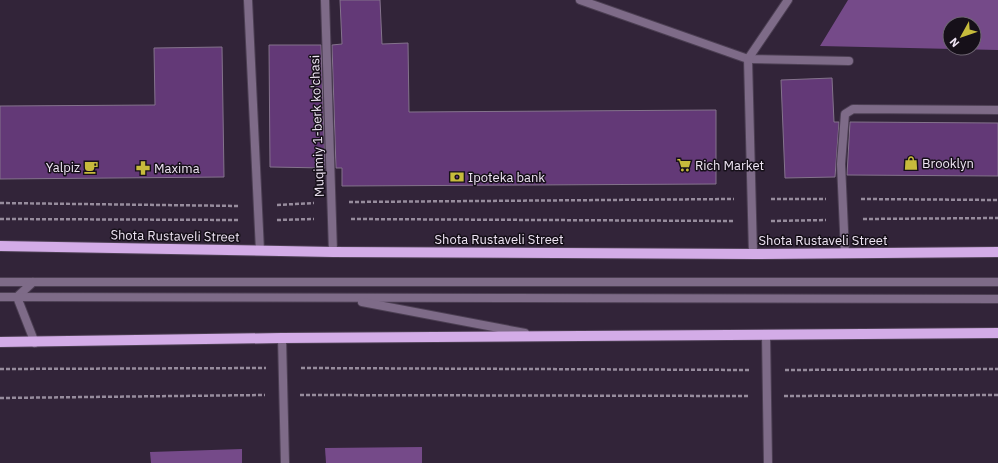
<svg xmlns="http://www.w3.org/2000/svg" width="998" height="463" viewBox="0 0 998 463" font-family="'IBM Plex Sans',sans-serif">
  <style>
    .forest { fill: #754a89; fill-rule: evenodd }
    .building { fill: #633977; stroke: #84738c }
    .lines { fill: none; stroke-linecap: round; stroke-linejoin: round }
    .service-casing { stroke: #4c3f53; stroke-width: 10 }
    .minor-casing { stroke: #4c3f53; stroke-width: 10 }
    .primary-casing { stroke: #4c3f53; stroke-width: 12 }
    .path { stroke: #978c9d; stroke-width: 2.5; stroke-dasharray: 4 2; stroke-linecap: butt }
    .service { stroke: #7e6b88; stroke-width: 8 }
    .minor { stroke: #7e6b88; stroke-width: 8 }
    .primary { stroke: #d3ace7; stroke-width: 10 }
    .labels { text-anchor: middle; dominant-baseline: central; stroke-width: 3; stroke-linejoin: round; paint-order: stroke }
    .street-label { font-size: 13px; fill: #efe5f4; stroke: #161019 }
    .poi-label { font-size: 13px; fill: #efe5f4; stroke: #161019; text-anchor: start }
  </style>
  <rect width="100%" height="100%" fill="#322439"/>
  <g class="forest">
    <path d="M 848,0 L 998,0 L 998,50 L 820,46 ZM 950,24 L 974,24 L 974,48 L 950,48 Z"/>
    <path d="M 422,447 L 422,463 L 326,463 L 325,448 Z"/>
    <path d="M 242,449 L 242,463 L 151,463 L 150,452 Z"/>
  </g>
  <g class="building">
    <path d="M 340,0 L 380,0 L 382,44 L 408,43 L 409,112 L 716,110 L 716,184 L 342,186 L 342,168 L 336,168 L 332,45 L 342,44 Z"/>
    <path d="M 269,45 L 321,45 L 325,168 L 270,167 Z"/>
    <path d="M 222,47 L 224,177 L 0,179 L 0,106 L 155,105 L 154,48 Z"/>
    <path d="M 832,78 L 834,122 L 839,122 L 835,177 L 785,178 L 781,80 Z"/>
    <path d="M 850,122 L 998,123 L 998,176 L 847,175 Z"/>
  </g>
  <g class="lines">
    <defs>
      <g id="service">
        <path d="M 248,0 L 260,251"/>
        <path d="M 325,0 L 333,252"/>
        <path d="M 580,0 L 748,59 L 849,61"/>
        <path d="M 845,253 L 841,164 L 845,114 L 853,109 L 998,110"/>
        <path d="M 753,254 L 748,59 L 788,0"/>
        <path d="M 0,282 L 998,282"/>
        <path d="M 33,282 L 17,297 L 35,343"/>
        <path d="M 0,297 L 998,299"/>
        <path d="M 362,302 L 525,333"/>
        <path d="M 282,338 L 285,463"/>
      </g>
      <path id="minor" d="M 766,335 L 768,463"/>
      <g id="primary">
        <path d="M 0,246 L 333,252 L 753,254 L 998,252"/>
        <path d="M 0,342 L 282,338 L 998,333"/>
      </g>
    </defs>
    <use href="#service" class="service-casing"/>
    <use href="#minor" class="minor-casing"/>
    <use href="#primary" class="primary-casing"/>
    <g class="path">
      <path d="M 771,199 L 826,199"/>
      <path d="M 861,199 L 998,200"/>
      <path d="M 349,202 L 734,199"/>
      <path d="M 0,203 L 240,206"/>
      <path d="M 277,205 L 314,203"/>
      <path d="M 0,219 L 240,220"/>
      <path d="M 351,219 L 734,221"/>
      <path d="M 863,219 L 998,218"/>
      <path d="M 277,220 L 314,219"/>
      <path d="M 771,221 L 826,220"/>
      <path d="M 301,368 L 750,370"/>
      <path d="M 0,369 L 266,368"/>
      <path d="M 785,370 L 998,369"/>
      <path d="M 300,395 L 749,396"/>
      <path d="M 784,396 L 998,395"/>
      <path d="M 0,398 L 265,395"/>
    </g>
    <use href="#service" class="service"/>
    <use href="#minor" class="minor"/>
    <use href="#primary" class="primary"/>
  </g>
  <defs>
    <symbol id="shop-bare" viewBox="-9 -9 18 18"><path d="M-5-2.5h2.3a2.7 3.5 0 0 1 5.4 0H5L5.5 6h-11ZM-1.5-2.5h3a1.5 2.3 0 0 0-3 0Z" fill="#c7bb3c" stroke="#161019" stroke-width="2.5" paint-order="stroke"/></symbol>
    <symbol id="supermarket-bare" viewBox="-9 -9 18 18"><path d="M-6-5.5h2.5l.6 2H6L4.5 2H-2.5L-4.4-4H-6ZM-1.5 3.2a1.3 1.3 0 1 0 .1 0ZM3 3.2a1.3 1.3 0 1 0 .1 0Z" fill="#c7bb3c" stroke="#161019" stroke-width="2.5" paint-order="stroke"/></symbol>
    <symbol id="cafe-bare" viewBox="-9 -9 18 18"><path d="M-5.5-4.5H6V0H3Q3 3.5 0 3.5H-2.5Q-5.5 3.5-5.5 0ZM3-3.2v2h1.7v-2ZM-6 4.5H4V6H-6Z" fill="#c7bb3c" stroke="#161019" stroke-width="2.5" paint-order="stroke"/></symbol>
    <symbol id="pharmacy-bare" viewBox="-9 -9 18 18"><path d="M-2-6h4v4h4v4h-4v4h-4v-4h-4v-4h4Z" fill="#c7bb3c" stroke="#161019" stroke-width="2.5" paint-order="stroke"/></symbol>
    <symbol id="bank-bare" viewBox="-9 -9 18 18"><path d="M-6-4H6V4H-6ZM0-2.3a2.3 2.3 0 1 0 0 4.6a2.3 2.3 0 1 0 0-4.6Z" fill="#c7bb3c" stroke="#161019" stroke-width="2.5" paint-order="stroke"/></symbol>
  </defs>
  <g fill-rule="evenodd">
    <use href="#shop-bare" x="901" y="153" width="20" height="20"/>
    <use href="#supermarket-bare" x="674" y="155" width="20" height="20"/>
    <use href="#cafe-bare" x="81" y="157" width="20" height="20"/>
    <use href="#pharmacy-bare" x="133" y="158" width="20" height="20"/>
    <use href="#bank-bare" x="447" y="167" width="20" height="20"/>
  </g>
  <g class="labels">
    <g class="street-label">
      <text transform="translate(317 126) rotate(-92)">Muqimiy 1-berk ko'chasi</text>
      <text transform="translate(175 236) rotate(1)">Shota Rustaveli Street</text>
      <text x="499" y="239">Shota Rustaveli Street</text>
      <text x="823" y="240">Shota Rustaveli Street</text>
    </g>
    <g class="poi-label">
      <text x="922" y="163">Brooklyn</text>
      <text x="695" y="165">Rich Market</text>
      <text x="80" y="167" text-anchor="end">Yalpiz</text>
      <text x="154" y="168">Maxima</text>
      <text x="468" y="177">Ipoteka bank</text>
    </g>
  </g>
  <g transform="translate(962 36) rotate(230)"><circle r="19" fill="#161019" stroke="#6d6571"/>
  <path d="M0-3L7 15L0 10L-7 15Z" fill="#c7bb3c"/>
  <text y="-6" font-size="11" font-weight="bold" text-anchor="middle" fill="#efe5f4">N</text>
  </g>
</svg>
